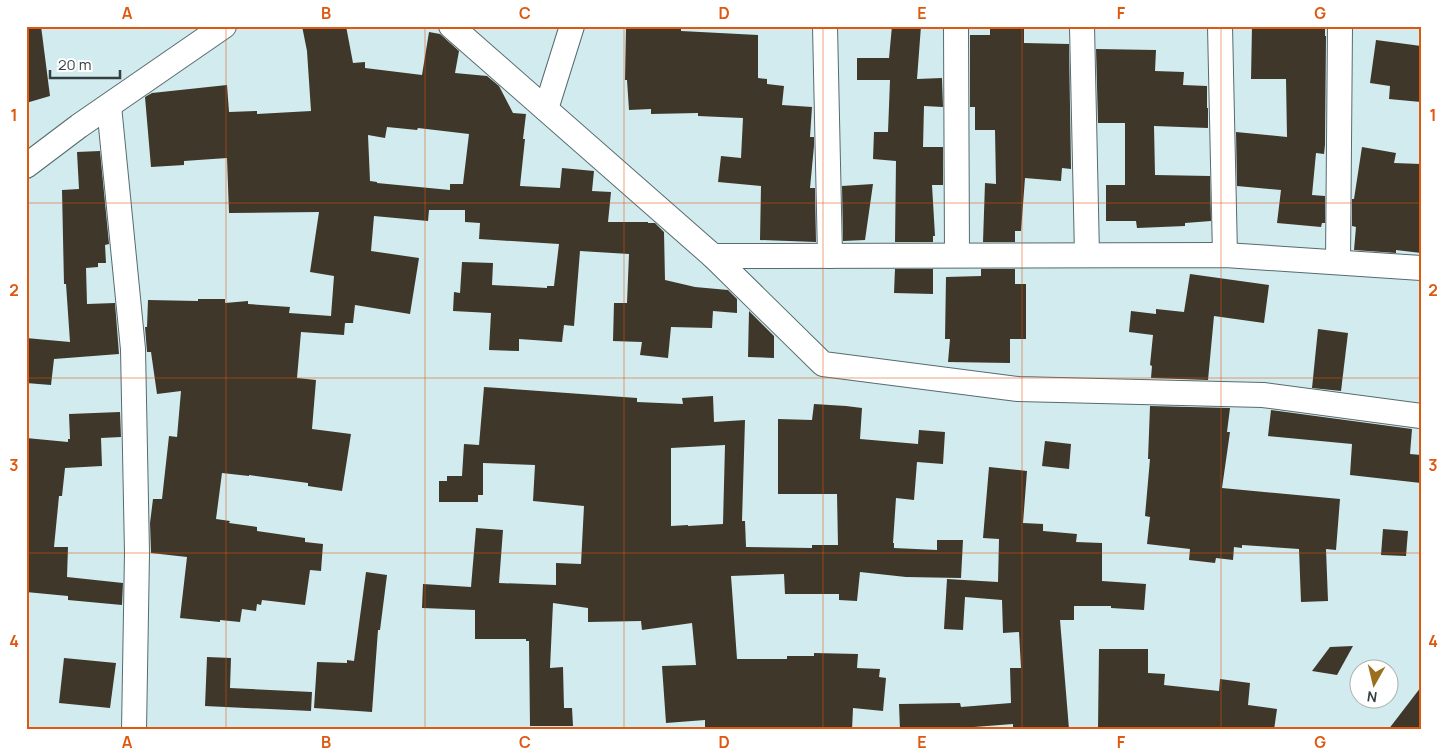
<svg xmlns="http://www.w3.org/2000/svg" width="1447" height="756" viewBox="0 0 1447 756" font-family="Manrope,sans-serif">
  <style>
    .building { fill: #3f3729; fill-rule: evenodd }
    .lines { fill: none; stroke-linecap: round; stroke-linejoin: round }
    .minor-casing { stroke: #566b6e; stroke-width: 26 }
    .minor { stroke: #fff; stroke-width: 24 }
    .grid { fill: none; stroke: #df580f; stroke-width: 1; stroke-opacity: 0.55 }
    .neatline { fill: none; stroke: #df580f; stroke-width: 2 }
    .grid-label { font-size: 16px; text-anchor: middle; font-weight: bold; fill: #df580f }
  </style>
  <rect width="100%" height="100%" fill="#d2ebee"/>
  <g class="building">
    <path d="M 26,26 L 41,26 L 50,96 L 26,103 Z"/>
    <path d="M 302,26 L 346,26 L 353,63 L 365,62 L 365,68 L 422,75 L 429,32 L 440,34 L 459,51 L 455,73 L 487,76 L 499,86 L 513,113 L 526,114 L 523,139 L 525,139 L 520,186 L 560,188 L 562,168 L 594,171 L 592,191 L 611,192 L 608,222 L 648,222 L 648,223 L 655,223 L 664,232 L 665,280 L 695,287 L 728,290 L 737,299 L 737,313 L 713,311 L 712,328 L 671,327 L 668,358 L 640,355 L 642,342 L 613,341 L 614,303 L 627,303 L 629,254 L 580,251 L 574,326 L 564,325 L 562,342 L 519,339 L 519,351 L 489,350 L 491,313 L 453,311 L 454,292 L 460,293 L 462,262 L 493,263 L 492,285 L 547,288 L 547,286 L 554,286 L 559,244 L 479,239 L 480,223 L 465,222 L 465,210 L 429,210 L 428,221 L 374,216 L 371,251 L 419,258 L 410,314 L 355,305 L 353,323 L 345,323 L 344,335 L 301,332 L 297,378 L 316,380 L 312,429 L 351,434 L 342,491 L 308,486 L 308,483 L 249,475 L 249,476 L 222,473 L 216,519 L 230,521 L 229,523 L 257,527 L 257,531 L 305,538 L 305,542 L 323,544 L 321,571 L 310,570 L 305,605 L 262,600 L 261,605 L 257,604 L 256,611 L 242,609 L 240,622 L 220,620 L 220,622 L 180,618 L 187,557 L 151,553 L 150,523 L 153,499 L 162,499 L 169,436 L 177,437 L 181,391 L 157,394 L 151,352 L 147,352 L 145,327 L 147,327 L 148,300 L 198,301 L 198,299 L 225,299 L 225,303 L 248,301 L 248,304 L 290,307 L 289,313 L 331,316 L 334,276 L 310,272 L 319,212 L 229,213 L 227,158 L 184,161 L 184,165 L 151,167 L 145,97 L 152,93 L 227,85 L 229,112 L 257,111 L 257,114 L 311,111 L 307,51 ZM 387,127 L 417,130 L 418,128 L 469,134 L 463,184 L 450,184 L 450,190 L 377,183 L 377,182 L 370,181 L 368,135 L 385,138 Z"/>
    <path d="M 892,26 L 921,26 L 917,79 L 942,78 L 943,107 L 924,106 L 923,147 L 943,147 L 943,185 L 932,185 L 935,236 L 933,236 L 933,242 L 895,242 L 896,161 L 873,159 L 874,132 L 888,132 L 890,80 L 857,80 L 857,58 L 889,58 Z"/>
    <path d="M 990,26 L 1024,26 L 1024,43 L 1069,44 L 1071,169 L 1062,168 L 1061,181 L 1025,178 L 1021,231 L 1015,231 L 1015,242 L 983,242 L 985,183 L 996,184 L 995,130 L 975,130 L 975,107 L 970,107 L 970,35 L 990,35 Z"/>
    <path d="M 1252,26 L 1325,27 L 1325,36 L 1326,36 L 1325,145 L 1324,154 L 1316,153 L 1312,195 L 1325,196 L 1325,223 L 1322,223 L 1321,227 L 1277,223 L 1281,190 L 1237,186 L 1236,132 L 1287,137 L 1286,79 L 1251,79 Z"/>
    <path d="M 626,27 L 681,27 L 681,31 L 758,35 L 758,78 L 767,79 L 767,84 L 784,86 L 782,105 L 812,107 L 810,137 L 814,137 L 814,146 L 810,188 L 815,188 L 816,242 L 760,240 L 761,186 L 718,182 L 721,156 L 741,158 L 743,118 L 698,116 L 698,113 L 651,114 L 651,109 L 629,110 L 627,80 L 625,80 Z"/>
    <path d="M 1376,40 L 1421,46 L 1421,102 L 1389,99 L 1390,86 L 1370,83 Z"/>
    <path d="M 1096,49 L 1156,50 L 1155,71 L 1184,72 L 1183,85 L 1207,86 L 1207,108 L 1208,108 L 1208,128 L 1154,126 L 1155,175 L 1210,176 L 1211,221 L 1185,223 L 1185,226 L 1137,228 L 1136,221 L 1106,221 L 1106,185 L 1125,185 L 1125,123 L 1098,123 Z"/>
    <path d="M 1362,147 L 1396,153 L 1394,163 L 1421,164 L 1421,253 L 1396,250 L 1396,253 L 1354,250 L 1356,227 L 1352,226 L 1352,199 L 1354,199 Z"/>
    <path d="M 100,151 L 109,244 L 105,245 L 106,263 L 98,263 L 98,267 L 86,268 L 87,304 L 115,303 L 119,354 L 54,359 L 51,385 L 26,383 L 26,338 L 70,342 L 66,284 L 64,284 L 62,190 L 79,189 L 77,152 Z"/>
    <path d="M 873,184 L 865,240 L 843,241 L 842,186 Z"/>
    <path d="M 895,269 L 933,269 L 933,294 L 894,293 Z"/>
    <path d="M 981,269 L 1015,269 L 1015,284 L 1026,284 L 1026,339 L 1010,339 L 1010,363 L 948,362 L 950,339 L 945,339 L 946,277 L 981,276 Z"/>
    <path d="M 1190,274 L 1269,285 L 1264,323 L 1214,316 L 1208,380 L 1151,378 L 1152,366 L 1150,365 L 1153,335 L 1129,332 L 1131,311 L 1156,314 L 1156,309 L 1184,312 Z"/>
    <path d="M 749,311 L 774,336 L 774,358 L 748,357 Z"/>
    <path d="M 1318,329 L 1348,333 L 1341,391 L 1312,388 Z"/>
    <path d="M 484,387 L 637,398 L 637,402 L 683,404 L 682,398 L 713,396 L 714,422 L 745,420 L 742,521 L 745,521 L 746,547 L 812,548 L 812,545 L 838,545 L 837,494 L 778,494 L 778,419 L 812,420 L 814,404 L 846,406 L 862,408 L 860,439 L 918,444 L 919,430 L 945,432 L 943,464 L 917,462 L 914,500 L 896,498 L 893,543 L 894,543 L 894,548 L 937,550 L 937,540 L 963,540 L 961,578 L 906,577 L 860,572 L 857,601 L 839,600 L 839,594 L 785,594 L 784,574 L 731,576 L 737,659 L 787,659 L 787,656 L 814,656 L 814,653 L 858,654 L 857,668 L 880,669 L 879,677 L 886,678 L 883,711 L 853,708 L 852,730 L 705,730 L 705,720 L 666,723 L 662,666 L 696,665 L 692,623 L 642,630 L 641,621 L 588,622 L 588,608 L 553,603 L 550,668 L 563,667 L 564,708 L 572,708 L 573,726 L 530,726 L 529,641 L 526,641 L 526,639 L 475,639 L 475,610 L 422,608 L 423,584 L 471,587 L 476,528 L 503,530 L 499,583 L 556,585 L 556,563 L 581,564 L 584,506 L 533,501 L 535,465 L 483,463 L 483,495 L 478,495 L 478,502 L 439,502 L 439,481 L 447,481 L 447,476 L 462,476 L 464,444 L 479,445 ZM 725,445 L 723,524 L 688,526 L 688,525 L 671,526 L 671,448 Z"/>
    <path d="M 1150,406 L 1230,408 L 1227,432 L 1230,432 L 1222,488 L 1340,499 L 1336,550 L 1326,549 L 1328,601 L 1301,602 L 1299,549 L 1242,545 L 1242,548 L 1234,547 L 1233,560 L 1216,558 L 1215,563 L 1189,560 L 1190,549 L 1147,544 L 1150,517 L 1145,516 L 1150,459 L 1148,459 Z"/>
    <path d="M 1271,410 L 1412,429 L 1410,454 L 1421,455 L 1421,483 L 1350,475 L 1352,444 L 1268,436 Z"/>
    <path d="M 120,412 L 121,437 L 101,438 L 102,466 L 65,468 L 62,496 L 59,496 L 54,547 L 68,547 L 67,577 L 123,583 L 122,605 L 68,600 L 68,596 L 26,592 L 26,438 L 68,442 L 68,439 L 70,439 L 69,414 Z"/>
    <path d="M 1045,441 L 1071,444 L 1069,469 L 1042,466 Z"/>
    <path d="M 989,467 L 1027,471 L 1023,523 L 1043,524 L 1043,531 L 1077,534 L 1076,542 L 1102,543 L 1102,581 L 1146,584 L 1144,610 L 1111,608 L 1111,606 L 1074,606 L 1074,620 L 1060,620 L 1069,729 L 1013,730 L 1013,724 L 961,728 L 961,730 L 900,730 L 899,704 L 960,703 L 961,707 L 1011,703 L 1010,668 L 1021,668 L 1019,632 L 1003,633 L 1002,600 L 965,597 L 963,630 L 944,629 L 947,579 L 998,582 L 999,539 L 983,538 Z"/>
    <path d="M 1383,529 L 1408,531 L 1406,556 L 1381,555 Z"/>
    <path d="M 366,572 L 387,575 L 380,630 L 378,630 L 372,712 L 314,708 L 317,662 L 347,663 L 347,660 L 354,661 Z"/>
    <path d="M 1353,646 L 1337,675 L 1312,671 L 1330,647 Z"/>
    <path d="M 1099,649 L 1148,649 L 1148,673 L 1165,674 L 1164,685 L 1219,691 L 1220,679 L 1250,683 L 1248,705 L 1277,709 L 1274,730 L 1098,729 Z"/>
    <path d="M 207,657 L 231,658 L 230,688 L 312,692 L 311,711 L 205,706 Z"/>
    <path d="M 64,658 L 116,663 L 110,708 L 59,703 Z"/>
    <path d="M 1421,687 L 1421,730 L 1388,730 Z"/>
  </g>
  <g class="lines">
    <defs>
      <g id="minor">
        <path d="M 451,26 L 713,256 L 823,364 L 1018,389 L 1263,395 L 1421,416"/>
        <path d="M 825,26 L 830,256"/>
        <path d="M 956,26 L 957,255"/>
        <path d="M 1082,26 L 1087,255"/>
        <path d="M 1220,26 L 1225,255"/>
        <path d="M 109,106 L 133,349 L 137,553 L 134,730"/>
        <path d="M 546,109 L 572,26"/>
        <path d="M 26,166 L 79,126 L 224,26"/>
        <path d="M 713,256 L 1225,255 L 1421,268"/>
        <path d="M 1338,262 L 1340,26"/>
      </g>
    </defs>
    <use href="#minor" class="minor-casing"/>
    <use href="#minor" class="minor"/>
  </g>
  <path class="grid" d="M 226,26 L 226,730M 425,26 L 425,730M 624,26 L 624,730M 823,26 L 823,730M 1022,26 L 1022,730M 1221,26 L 1221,730M 26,203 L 1421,203M 26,378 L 1421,378M 26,553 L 1421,553"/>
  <rect width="1447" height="756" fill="none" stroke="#ffffff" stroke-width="55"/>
  <g transform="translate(1374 684) rotate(188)"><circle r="24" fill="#ffffff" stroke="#aeb2b3"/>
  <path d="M0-4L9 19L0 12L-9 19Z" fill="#9a701e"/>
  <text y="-8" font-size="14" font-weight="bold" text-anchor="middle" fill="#353e40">N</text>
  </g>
  <path d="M50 70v8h70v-8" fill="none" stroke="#353e40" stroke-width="2.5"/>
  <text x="58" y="70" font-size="15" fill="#353e40" stroke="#ffffff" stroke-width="4" paint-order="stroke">20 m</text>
  <rect x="28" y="28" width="1392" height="700" class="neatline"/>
  <g class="grid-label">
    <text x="127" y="19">A</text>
    <text x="326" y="19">B</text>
    <text x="525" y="19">C</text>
    <text x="724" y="19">D</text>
    <text x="922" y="19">E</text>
    <text x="1121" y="19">F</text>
    <text x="1320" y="19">G</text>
    <text x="14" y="121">1</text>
    <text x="1433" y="121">1</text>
    <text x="14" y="296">2</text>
    <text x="1433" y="296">2</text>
    <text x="14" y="471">3</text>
    <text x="1433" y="471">3</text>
    <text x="14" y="647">4</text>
    <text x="1433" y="647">4</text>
    <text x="127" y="748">A</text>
    <text x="326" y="748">B</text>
    <text x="525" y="748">C</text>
    <text x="724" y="748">D</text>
    <text x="922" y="748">E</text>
    <text x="1121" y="748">F</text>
    <text x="1320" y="748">G</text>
  </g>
</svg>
